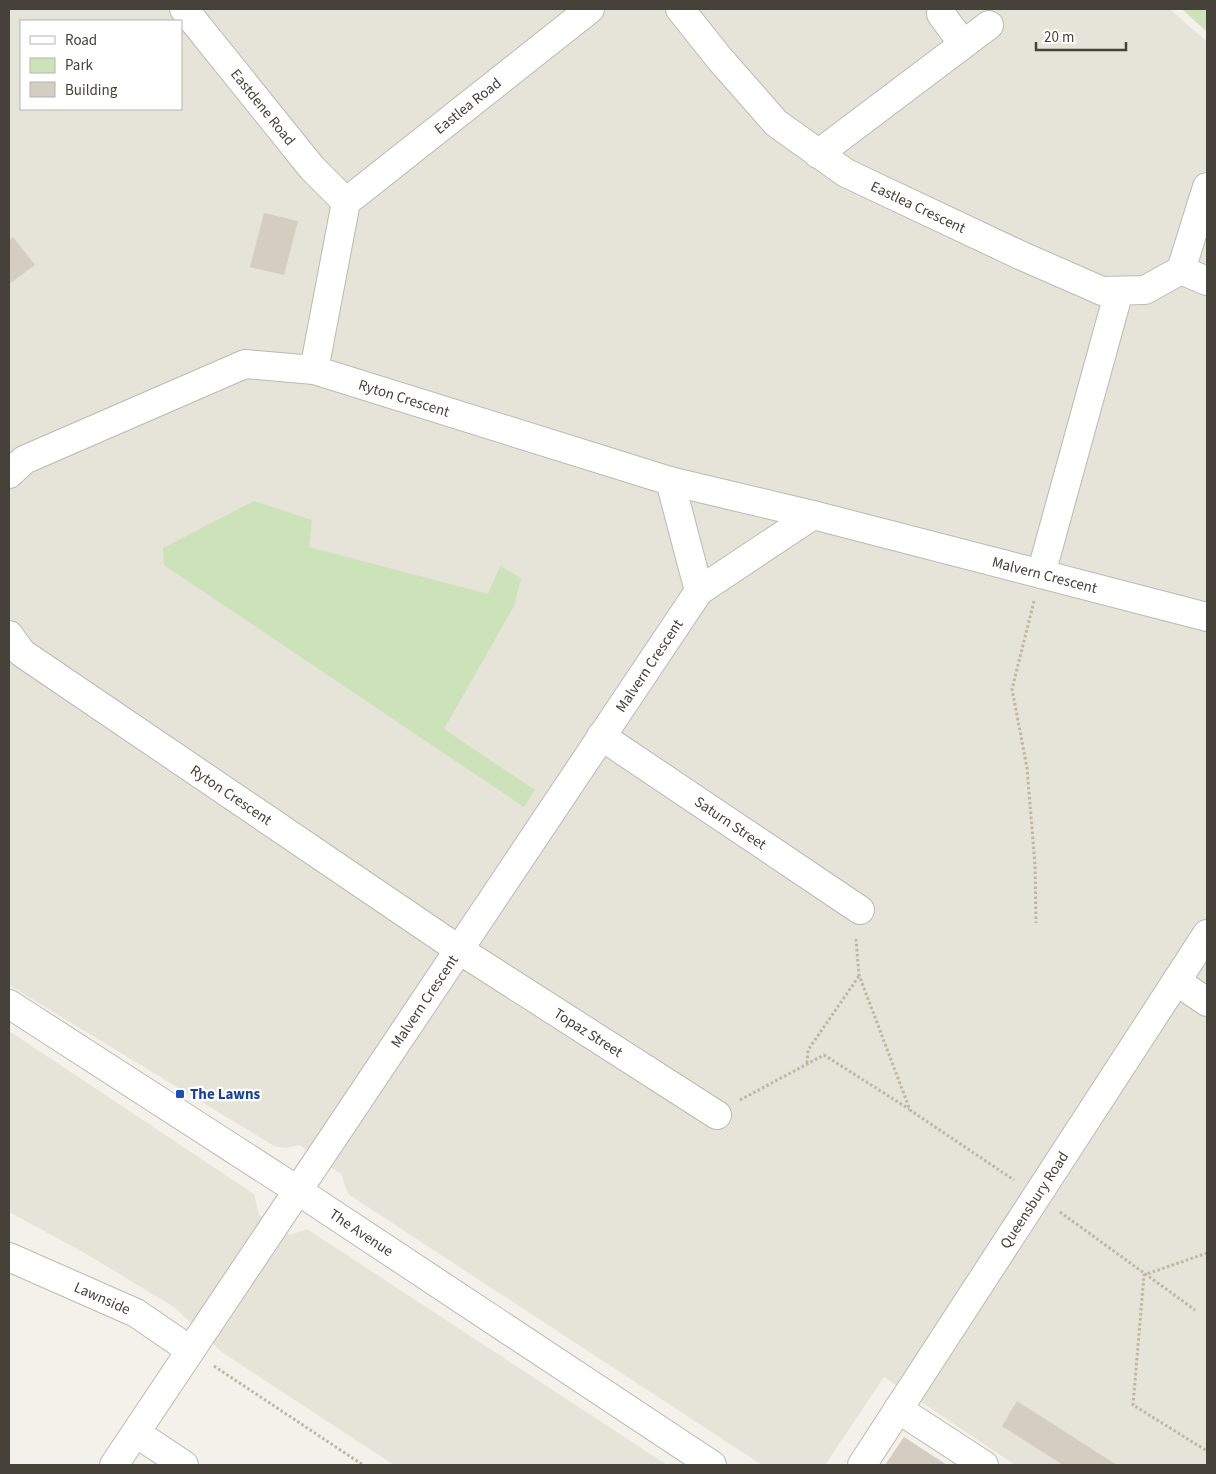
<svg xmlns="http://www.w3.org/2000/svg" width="1216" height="1474" viewBox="0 0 1216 1474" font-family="'Source Sans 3',sans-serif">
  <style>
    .residential { fill: #e6e3d9; fill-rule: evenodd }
    .green { fill: #cce2b8 }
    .building { fill: #d3cec1 }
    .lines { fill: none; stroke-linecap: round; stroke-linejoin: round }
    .minor-casing { stroke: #beb9ae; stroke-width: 30 }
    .path { stroke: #beb6a1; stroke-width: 3; stroke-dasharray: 2.5 2.5; stroke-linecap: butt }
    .minor { stroke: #fff; stroke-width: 28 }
    .transit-dot { fill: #1a4fb4; stroke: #fff; stroke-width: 2 }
    .labels { text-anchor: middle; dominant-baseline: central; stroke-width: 4.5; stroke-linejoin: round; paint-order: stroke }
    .street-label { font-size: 15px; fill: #464239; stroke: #fff }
    .transit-label { font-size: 15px; font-weight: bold; fill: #164399; stroke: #fff; text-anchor: start }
  </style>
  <rect width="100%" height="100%" fill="#f3f1ea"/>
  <g class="residential">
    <path d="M 9,9 L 1170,9 L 1207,42 L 1207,1465 L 1015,1465 L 884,1377 L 825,1465 L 762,1465 L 348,1194 L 341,1174 L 299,1145 L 286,1148 L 274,1146 L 9,985 ZM 21,21 L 181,21 L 181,109 L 21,109 Z"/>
    <path d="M 9,1031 L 254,1194 L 259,1215 L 290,1235 L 307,1229 L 667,1465 L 394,1465 L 223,1353 L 174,1307 L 83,1252 L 9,1212 Z"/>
  </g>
  <g class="green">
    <path d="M 1182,9 L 1207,9 L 1207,32 Z"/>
    <path d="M 254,501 L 312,520 L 309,547 L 488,594 L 500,566 L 521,578 L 514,606 L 444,729 L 535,790 L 524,807 L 164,565 L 163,548 Z"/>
  </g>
  <g class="building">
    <path d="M 264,213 L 298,221 L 284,275 L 250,267 Z"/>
    <path d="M 13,237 L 35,265 L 9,284 L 9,241 Z"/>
    <path d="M 1017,1401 L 1098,1453 L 1117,1465 L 1063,1465 L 1002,1426 Z"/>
    <path d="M 904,1437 L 947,1465 L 885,1465 Z"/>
  </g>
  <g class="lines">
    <defs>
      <g id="minor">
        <path id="s1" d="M 184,9 L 312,168 L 346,202"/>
        <path id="s2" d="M 680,9 L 719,58 L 776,123 L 846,173 L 1022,256 L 1102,291 L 1145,290 L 1181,270 L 1207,281"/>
        <path d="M 941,14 L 963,44"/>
        <path d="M 818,154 L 989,25"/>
        <path id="s3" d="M 346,202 L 590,9"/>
        <path d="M 1181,270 L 1207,187"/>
        <path d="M 314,370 L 346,202"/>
        <path id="s4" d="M 9,474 L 24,460 L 245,364 L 314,370 L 670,481 L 813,515"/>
        <path d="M 670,481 L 699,591"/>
        <path d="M 1041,574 L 1119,291"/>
        <path id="s5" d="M 9,635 L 22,653 L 458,949 L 717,1115"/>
        <path id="s6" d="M 601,736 L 860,910"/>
        <path d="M 1176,981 L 1207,1002"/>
        <path id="s7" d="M 9,1004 L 297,1190 L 712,1465"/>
        <path id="s8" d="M 9,1257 L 136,1313 L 190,1350"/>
        <path d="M 898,1409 L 984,1465"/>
        <path d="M 136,1433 L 184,1465"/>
        <path id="s9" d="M 114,1465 L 699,591 L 813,515 L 1207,617"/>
        <path id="s10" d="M 862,1465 L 1207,934"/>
      </g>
    </defs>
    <use href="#minor" class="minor-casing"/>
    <g class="path">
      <path d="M 1034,601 L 1012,689 L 1027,768 L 1035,865 L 1036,923"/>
      <path d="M 856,939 L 859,975 L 910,1110 L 1014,1180"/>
      <path d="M 807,1063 L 808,1050 L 859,976"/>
      <path d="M 740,1100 L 824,1055 L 909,1109"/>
      <path d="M 1060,1212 L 1195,1310"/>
      <path d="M 1207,1253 L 1144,1275 L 1133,1405 L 1207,1451"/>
      <path d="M 214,1366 L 363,1465"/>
    </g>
    <use href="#minor" class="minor"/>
  </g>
  <rect class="transit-dot" x="175" y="1089" width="10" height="10" rx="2.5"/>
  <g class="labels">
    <g class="street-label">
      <text stroke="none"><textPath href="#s3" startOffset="155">Eastlea Road</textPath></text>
      <text stroke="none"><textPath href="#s1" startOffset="126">Eastdene Road</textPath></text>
      <text stroke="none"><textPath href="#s2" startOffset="315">Eastlea Crescent</textPath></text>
      <text stroke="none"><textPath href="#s4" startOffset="425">Ryton Crescent</textPath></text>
      <text stroke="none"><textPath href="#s9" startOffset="1428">Malvern Crescent</textPath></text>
      <text stroke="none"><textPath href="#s9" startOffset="962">Malvern Crescent</textPath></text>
      <text stroke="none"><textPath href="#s5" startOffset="275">Ryton Crescent</textPath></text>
      <text stroke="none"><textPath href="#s6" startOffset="156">Saturn Street</textPath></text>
      <text stroke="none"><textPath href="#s9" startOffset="558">Malvern Crescent</textPath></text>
      <text stroke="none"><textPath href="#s5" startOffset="704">Topaz Street</textPath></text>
      <text stroke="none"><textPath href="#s10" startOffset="316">Queensbury Road</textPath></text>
      <text stroke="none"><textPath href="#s7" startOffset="420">The Avenue</textPath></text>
      <text stroke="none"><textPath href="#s8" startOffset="102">Lawnside</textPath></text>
    </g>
    <g class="transit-label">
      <text x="190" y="1094">The Lawns</text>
    </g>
  </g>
  <rect width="1216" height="1474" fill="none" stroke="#464239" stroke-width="20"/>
  <rect x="20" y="20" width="162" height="90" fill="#ffffff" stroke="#b5b3b0"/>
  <rect x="30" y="36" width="25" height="8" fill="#ffffff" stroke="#b5b3b0"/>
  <text x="65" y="45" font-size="15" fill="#464239">Road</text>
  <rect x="30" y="58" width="25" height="15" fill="#cce2b8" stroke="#b5b3b0"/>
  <text x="65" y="70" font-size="15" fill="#464239">Park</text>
  <rect x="30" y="82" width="25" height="15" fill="#d3cec1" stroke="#b5b3b0"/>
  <text x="65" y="95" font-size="15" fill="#464239">Building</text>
  <path d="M1036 42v8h90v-8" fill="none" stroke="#464239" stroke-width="2.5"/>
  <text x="1044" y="42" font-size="15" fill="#464239" stroke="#ffffff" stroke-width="4" paint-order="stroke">20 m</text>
</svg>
